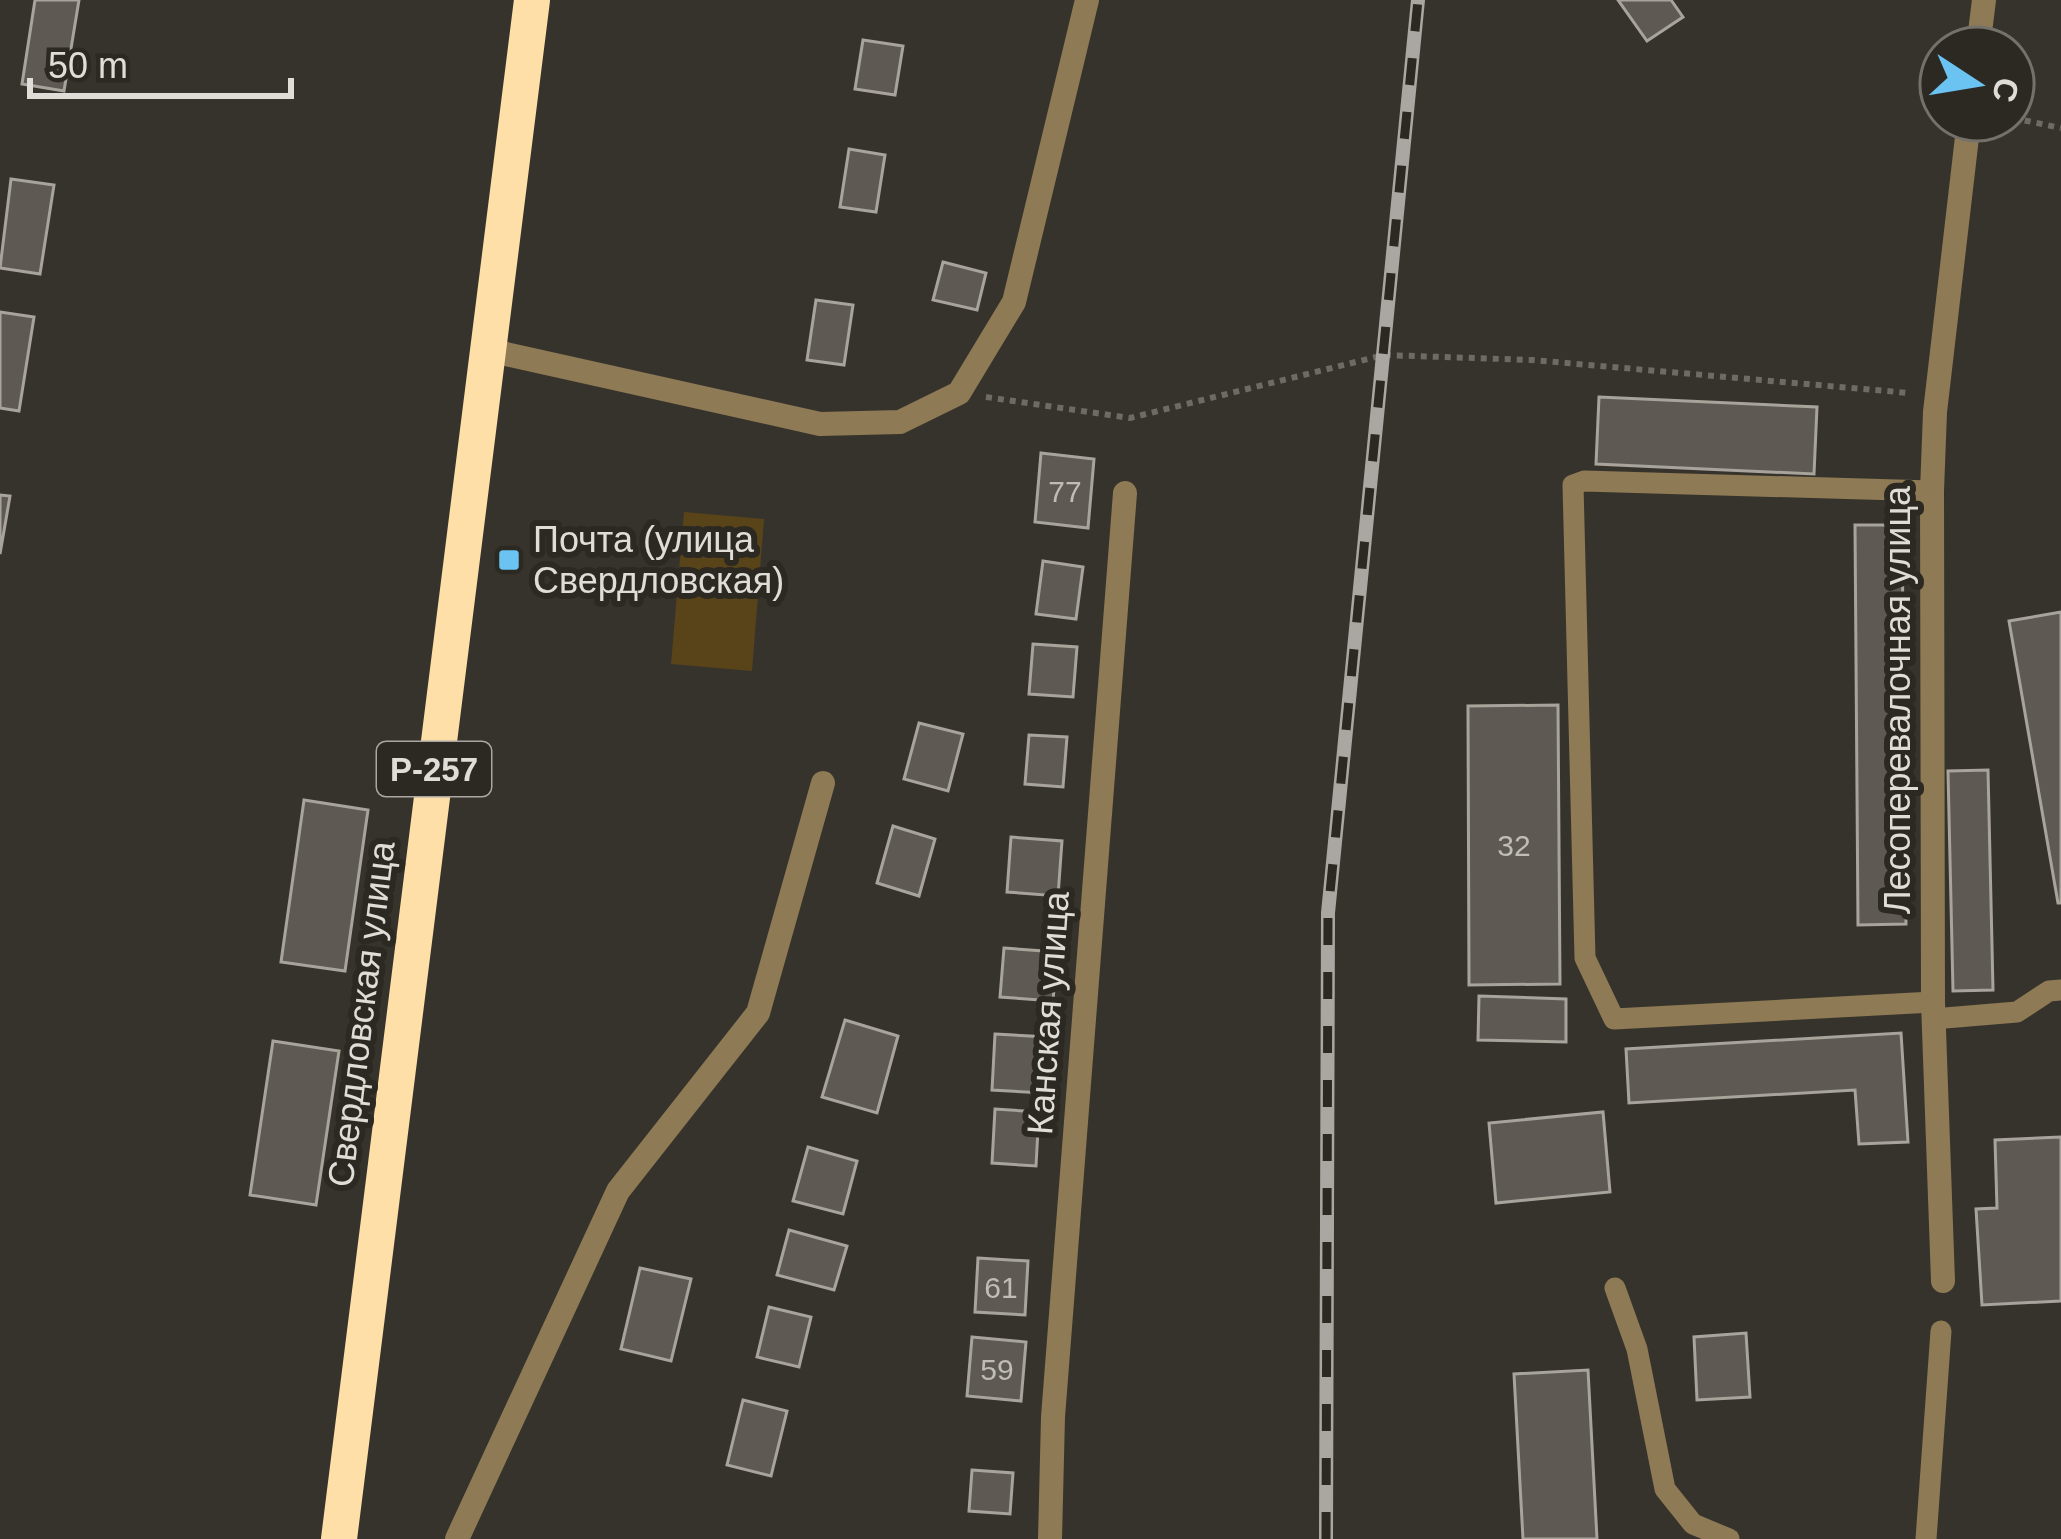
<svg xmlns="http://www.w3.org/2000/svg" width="2061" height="1539" viewBox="0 0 2061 1539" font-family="Helvetica,sans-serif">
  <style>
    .green { fill: #59441a }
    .building { fill: #5e5a53; stroke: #a8a49b; stroke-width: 3 }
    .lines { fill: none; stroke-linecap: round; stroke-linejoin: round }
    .path { stroke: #6e6b65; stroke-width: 6; stroke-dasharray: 6 6; stroke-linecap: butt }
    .lane { stroke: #8e7a54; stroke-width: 21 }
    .street { stroke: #8e7a54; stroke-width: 24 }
    .highway { stroke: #fddfa7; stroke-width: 36 }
    .rail-casing { stroke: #aaa7a2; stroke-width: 14 }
    .rail { stroke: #2c2922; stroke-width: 9; stroke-dasharray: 27; stroke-linecap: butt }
    .poi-dot { fill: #6ac3f1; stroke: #2c2922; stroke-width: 4.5 }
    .labels { text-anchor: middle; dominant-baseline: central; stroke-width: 12; stroke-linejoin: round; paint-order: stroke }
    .number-label { font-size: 30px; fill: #c0bcb8 }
    .shield { fill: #2c2922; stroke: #aaa7a2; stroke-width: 3 }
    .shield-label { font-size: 33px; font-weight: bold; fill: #e0ddd9 }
    .poi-label { font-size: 36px; fill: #e0ddd9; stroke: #2c2922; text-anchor: start }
    .street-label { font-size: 36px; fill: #e0ddd9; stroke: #2c2922 }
  </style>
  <rect width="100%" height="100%" fill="#36332c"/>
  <path class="green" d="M 684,512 L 764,519 L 752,671 L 671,664 Z"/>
  <g class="building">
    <path d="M 35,0 L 79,0 L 64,91 L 22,84 Z"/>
    <path d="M 1618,0 L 1671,0 L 1683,17 L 1647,41 Z"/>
    <path d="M 863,40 L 903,46 L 895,95 L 855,89 Z"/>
    <path d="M 849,149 L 885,155 L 876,212 L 840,207 Z"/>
    <path d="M 11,179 L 54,185 L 40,274 L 0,268 Z"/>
    <path d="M 943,262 L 986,273 L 977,310 L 933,300 Z"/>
    <path d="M 816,300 L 853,305 L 844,365 L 807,360 Z"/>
    <path d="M 0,312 L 34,317 L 19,411 L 0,408 Z"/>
    <path d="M 1599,397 L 1817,407 L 1814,474 L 1596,464 Z"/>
    <path d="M 1041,453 L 1094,459 L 1088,528 L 1035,522 Z"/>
    <path d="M 0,495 L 10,496 L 0,554 Z"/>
    <path d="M 1855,525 L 1902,525 L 1906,924 L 1858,925 Z"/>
    <path d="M 1043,561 L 1083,567 L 1076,619 L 1036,614 Z"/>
    <path d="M 2061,612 L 2061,903 L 2058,903 L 2009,621 Z"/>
    <path d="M 1033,644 L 1077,647 L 1073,697 L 1029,694 Z"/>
    <path d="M 1558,705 L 1560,984 L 1469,985 L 1468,706 Z"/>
    <path d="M 919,723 L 963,734 L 948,791 L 904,779 Z"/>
    <path d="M 1029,735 L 1067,737 L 1063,787 L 1025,784 Z"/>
    <path d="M 1988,770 L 1993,990 L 1953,991 L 1948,771 Z"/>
    <path d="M 304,800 L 368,810 L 345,971 L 281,962 Z"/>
    <path d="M 893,826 L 935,839 L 919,896 L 877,883 Z"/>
    <path d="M 1011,837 L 1062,841 L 1058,896 L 1007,892 Z"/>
    <path d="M 1004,948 L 1057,952 L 1053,1001 L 1000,997 Z"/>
    <path d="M 1479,996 L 1566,999 L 1566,1042 L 1478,1040 Z"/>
    <path d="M 845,1020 L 898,1036 L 877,1113 L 822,1097 Z"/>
    <path d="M 1901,1033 L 1908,1142 L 1859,1144 L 1855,1090 L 1629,1103 L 1626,1049 Z"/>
    <path d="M 995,1034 L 1048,1037 L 1044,1093 L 992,1090 Z"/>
    <path d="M 273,1041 L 339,1051 L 316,1205 L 250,1195 Z"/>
    <path d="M 995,1109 L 1039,1112 L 1036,1166 L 992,1163 Z"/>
    <path d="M 1603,1112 L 1610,1192 L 1496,1203 L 1489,1123 Z"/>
    <path d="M 2061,1137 L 2061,1301 L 1982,1305 L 1976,1209 L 1997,1208 L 1995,1140 Z"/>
    <path d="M 808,1147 L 857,1161 L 843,1214 L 793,1201 Z"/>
    <path d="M 789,1230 L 847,1246 L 834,1290 L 777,1275 Z"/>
    <path d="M 978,1258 L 1028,1261 L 1025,1315 L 975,1312 Z"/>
    <path d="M 640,1268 L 691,1279 L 671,1361 L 621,1349 Z"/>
    <path d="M 769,1307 L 811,1317 L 799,1367 L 757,1357 Z"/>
    <path d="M 1746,1333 L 1750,1397 L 1697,1400 L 1694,1337 Z"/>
    <path d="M 972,1337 L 1026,1342 L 1021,1401 L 967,1396 Z"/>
    <path d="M 1588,1370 L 1597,1539 L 1523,1539 L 1514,1374 Z"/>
    <path d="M 743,1400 L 787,1411 L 771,1476 L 727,1465 Z"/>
    <path d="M 972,1470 L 1013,1473 L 1010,1514 L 969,1511 Z"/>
  </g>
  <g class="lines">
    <g class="path">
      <path d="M 2013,118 L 2061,128"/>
      <path d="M 986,397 L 1130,418 L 1384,355 L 1532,360 L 1909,393"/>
    </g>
    <g class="lane">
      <path d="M 1932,491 L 1584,481 L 1573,485 L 1585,958 L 1614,1019 L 1933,1002"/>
      <path d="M 1933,1019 L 2017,1012 L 2049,991 L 2061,990"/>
      <path d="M 1615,1288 L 1637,1349 L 1665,1489 L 1693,1524 L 1729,1539"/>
      <path d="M 1926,1539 L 1941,1331"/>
    </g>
    <g class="street">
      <path d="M 1978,48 L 1984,0"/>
      <path d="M 488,350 L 820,424 L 900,422 L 959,393 L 1014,302 L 1087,0"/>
      <path d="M 1943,1281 L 1933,1002 L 1932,491 L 1935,412 L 1969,120"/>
      <path d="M 457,1539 L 618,1191 L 758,1013 L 823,783"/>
      <path d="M 1050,1539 L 1053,1417 L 1125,493"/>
    </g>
    <path class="highway" d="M 339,1539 L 532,0"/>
    <defs>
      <path id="rail" d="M 1326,1539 L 1328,913 L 1418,0"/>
    </defs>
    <use href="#rail" class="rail-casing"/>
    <use href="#rail" class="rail"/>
  </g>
  <rect class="poi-dot" x="497" y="548" width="24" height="24" rx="6"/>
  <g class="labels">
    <g class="number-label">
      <text x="1065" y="491">77</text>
      <text x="1514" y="845">32</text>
      <text x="1001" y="1287">61</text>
      <text x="997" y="1369">59</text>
    </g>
    <rect class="shield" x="377" y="742" width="114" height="54" rx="9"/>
    <g class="shield-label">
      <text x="434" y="769">Р-257</text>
    </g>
    <g class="poi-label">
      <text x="533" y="539">Почта (улица<tspan x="533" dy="41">Свердловская)</tspan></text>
    </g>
    <g class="street-label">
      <text transform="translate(1897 700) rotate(-90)">Лесоперевалочная улица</text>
      <text transform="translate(1048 1013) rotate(-86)">Канская улица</text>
      <text transform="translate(361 1014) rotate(-83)">Свердловская улица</text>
    </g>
  </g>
  <g transform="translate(1977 84) rotate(102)"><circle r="57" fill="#2c2922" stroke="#74716b" stroke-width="3"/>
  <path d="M0-9L21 45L0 30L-21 45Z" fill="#6ac3f1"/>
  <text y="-18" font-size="33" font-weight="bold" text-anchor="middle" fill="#e0ddd9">С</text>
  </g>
  <path d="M30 78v18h261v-18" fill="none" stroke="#e0ddd9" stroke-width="6"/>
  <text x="48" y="78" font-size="36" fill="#e0ddd9" stroke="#2c2922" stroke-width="9" paint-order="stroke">50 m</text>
</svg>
